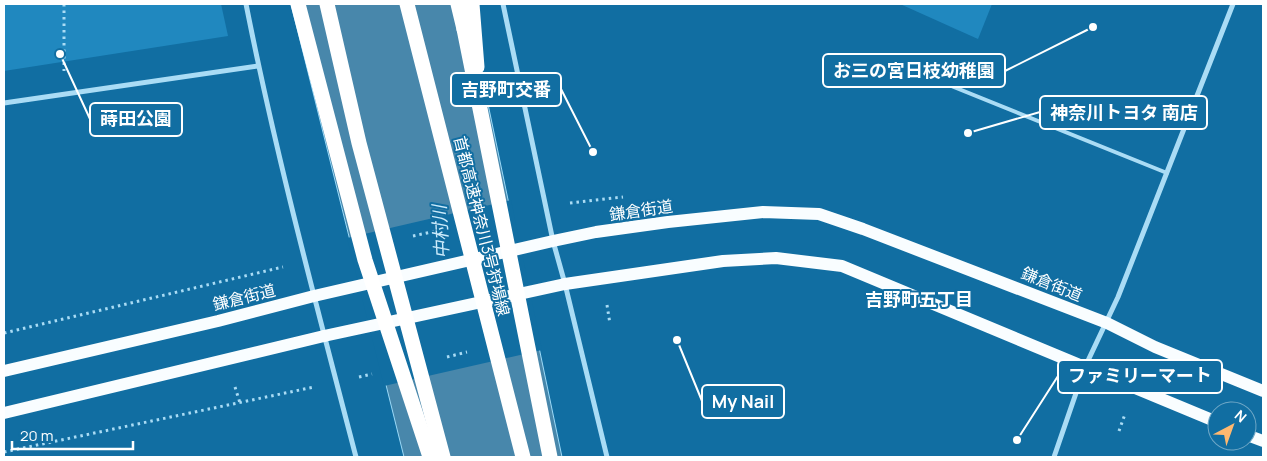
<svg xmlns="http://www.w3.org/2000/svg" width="1267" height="461" viewBox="0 0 1267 461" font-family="Manrope,'Noto Sans JP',sans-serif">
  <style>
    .green { fill: #2088bf }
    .water { fill: #4887ab; stroke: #9cdaf8 }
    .pier { fill: #116ea2 }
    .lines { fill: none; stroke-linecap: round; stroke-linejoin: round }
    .path { stroke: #aadcf5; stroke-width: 3; stroke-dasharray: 2.5 4; stroke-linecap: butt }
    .service { stroke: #aadcf5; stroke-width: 4 }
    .minor { stroke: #aadcf5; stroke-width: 5 }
    .primary { stroke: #f9fdff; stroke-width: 12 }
    .motorway { stroke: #fff; stroke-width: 15 }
    .primary-bridge { stroke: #f9fdff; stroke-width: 12 }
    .motorway-bridge { stroke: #fff; stroke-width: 15 }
    .labels { text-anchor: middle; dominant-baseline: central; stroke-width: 4; stroke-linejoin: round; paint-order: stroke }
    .street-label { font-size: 16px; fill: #fff; stroke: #116ea2 }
    .water-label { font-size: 18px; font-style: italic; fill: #cdecfc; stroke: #116ea2 }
    .neighbourhood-label { font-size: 18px; font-weight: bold; fill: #fff; stroke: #116ea2 }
    .leader { fill: none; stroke: #fff; stroke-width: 2 }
    .callout-dot { fill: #fff; stroke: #116ea2; stroke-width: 2 }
    .callout { fill: #116ea2; stroke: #fff; stroke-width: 2 }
    .callout-label { font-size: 18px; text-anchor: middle; font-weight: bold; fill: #fff }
  </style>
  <rect width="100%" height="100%" fill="#116ea2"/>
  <g class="green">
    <path d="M 4,4 L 221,4 L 228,36 L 4,71 Z"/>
    <path d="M 900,4 L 992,4 L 978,39 Z"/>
  </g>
  <path class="water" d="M 291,4 L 467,4 L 562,457 L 404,457 Z"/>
  <path class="pier" d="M 511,200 L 542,350 L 384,386 L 347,238 Z"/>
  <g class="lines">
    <g class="path">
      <path d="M 64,4 L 64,71"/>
      <path d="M 570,203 L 623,197"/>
      <path d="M 413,236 L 436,231"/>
      <path d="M 607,305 L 610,324"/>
      <path d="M 4,333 L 283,267"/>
      <path d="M 447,357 L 467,352"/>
      <path d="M 359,377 L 372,374"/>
      <path d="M 235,387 L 240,403"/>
      <path d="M 1119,431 L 1125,414"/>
      <path d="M 4,452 L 314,387"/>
    </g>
    <path class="service" d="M 934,79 L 1167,173"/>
    <g class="minor">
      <path d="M 246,4 C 276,156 317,307 356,457"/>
      <path d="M 503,4 L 553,241 L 565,284 L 607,457"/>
      <path d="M 4,103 L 258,66"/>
      <path d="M 1054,457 L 1085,367 L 1118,297 L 1233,4"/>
    </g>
    <g class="primary">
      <path d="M 565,284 L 723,261 L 776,258 L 842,266 L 1217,422"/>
      <path d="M 4,371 L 218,321 L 314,296 L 553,241 L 596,232 L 668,222 L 763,212 L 819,214 L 863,229 L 1107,323 L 1155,347 L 1263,391"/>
      <path d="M 4,413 L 324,336"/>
      <path d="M 1247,435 L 1263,441"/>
    </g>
    <g class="motorway">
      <path d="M 458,4 L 464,29"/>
      <path d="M 472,4 L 477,67"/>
    </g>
    <path class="primary-bridge" d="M 324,336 L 565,284"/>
    <g class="motorway-bridge">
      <path d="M 298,4 L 365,260 L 430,457"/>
      <path d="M 327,4 L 359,143 L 443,457"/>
      <path d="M 407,4 L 523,457"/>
      <path d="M 464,29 L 550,457"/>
    </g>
  </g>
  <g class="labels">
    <g class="street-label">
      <text transform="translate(641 210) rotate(-8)">鎌倉街道</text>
      <text transform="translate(482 226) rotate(76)">首都高速神奈川3号狩場線</text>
      <text transform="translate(1052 284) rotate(22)">鎌倉街道</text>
      <text transform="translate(244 297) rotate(-14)">鎌倉街道</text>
    </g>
    <g class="water-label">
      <text transform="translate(440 232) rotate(-93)">中村川</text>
    </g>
    <g class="neighbourhood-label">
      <text x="919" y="299">吉野町五丁目</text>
    </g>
  </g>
  <path class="leader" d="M1093 27L1005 71M593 152L561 89M968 133L1040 112M60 54L90 119M1017 440L1058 376M677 340L702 401"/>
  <g class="callout-dot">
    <circle cx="1093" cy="27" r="5"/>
    <circle cx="593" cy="152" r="5"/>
    <circle cx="968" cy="133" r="5"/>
    <circle cx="60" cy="54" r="5"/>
    <circle cx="1017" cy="440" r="5"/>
    <circle cx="677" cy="340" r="5"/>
  </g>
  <g class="callout">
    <rect x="823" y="54" width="182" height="33" rx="5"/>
    <rect x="451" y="73" width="110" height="33" rx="5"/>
    <rect x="1040" y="96" width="167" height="33" rx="5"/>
    <rect x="90" y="103" width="92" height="33" rx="5"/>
    <rect x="1058" y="360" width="164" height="33" rx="5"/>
    <rect x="702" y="385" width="82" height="33" rx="5"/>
  </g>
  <g class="callout-label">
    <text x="914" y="77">お三の宮日枝幼稚園</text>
    <text x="506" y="96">吉野町交番</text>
    <text x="1124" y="119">神奈川トヨタ 南店</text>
    <text x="136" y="125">蒔田公園</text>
    <text x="1140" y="382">ファミリーマート</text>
    <text x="743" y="408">My Nail</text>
  </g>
  <rect width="1267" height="461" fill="none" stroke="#ffffff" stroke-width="10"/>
  <g transform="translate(1232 426) rotate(41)"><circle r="24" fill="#116ea2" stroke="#70a8c7"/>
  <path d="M0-4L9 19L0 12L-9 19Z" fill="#ffb86f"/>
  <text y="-8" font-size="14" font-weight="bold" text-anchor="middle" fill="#ffffff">N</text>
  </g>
  <path d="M12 441v8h121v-8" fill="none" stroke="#ffffff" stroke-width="2.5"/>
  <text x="20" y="441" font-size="15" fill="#ffffff" stroke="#116ea2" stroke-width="4" paint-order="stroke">20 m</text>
</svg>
